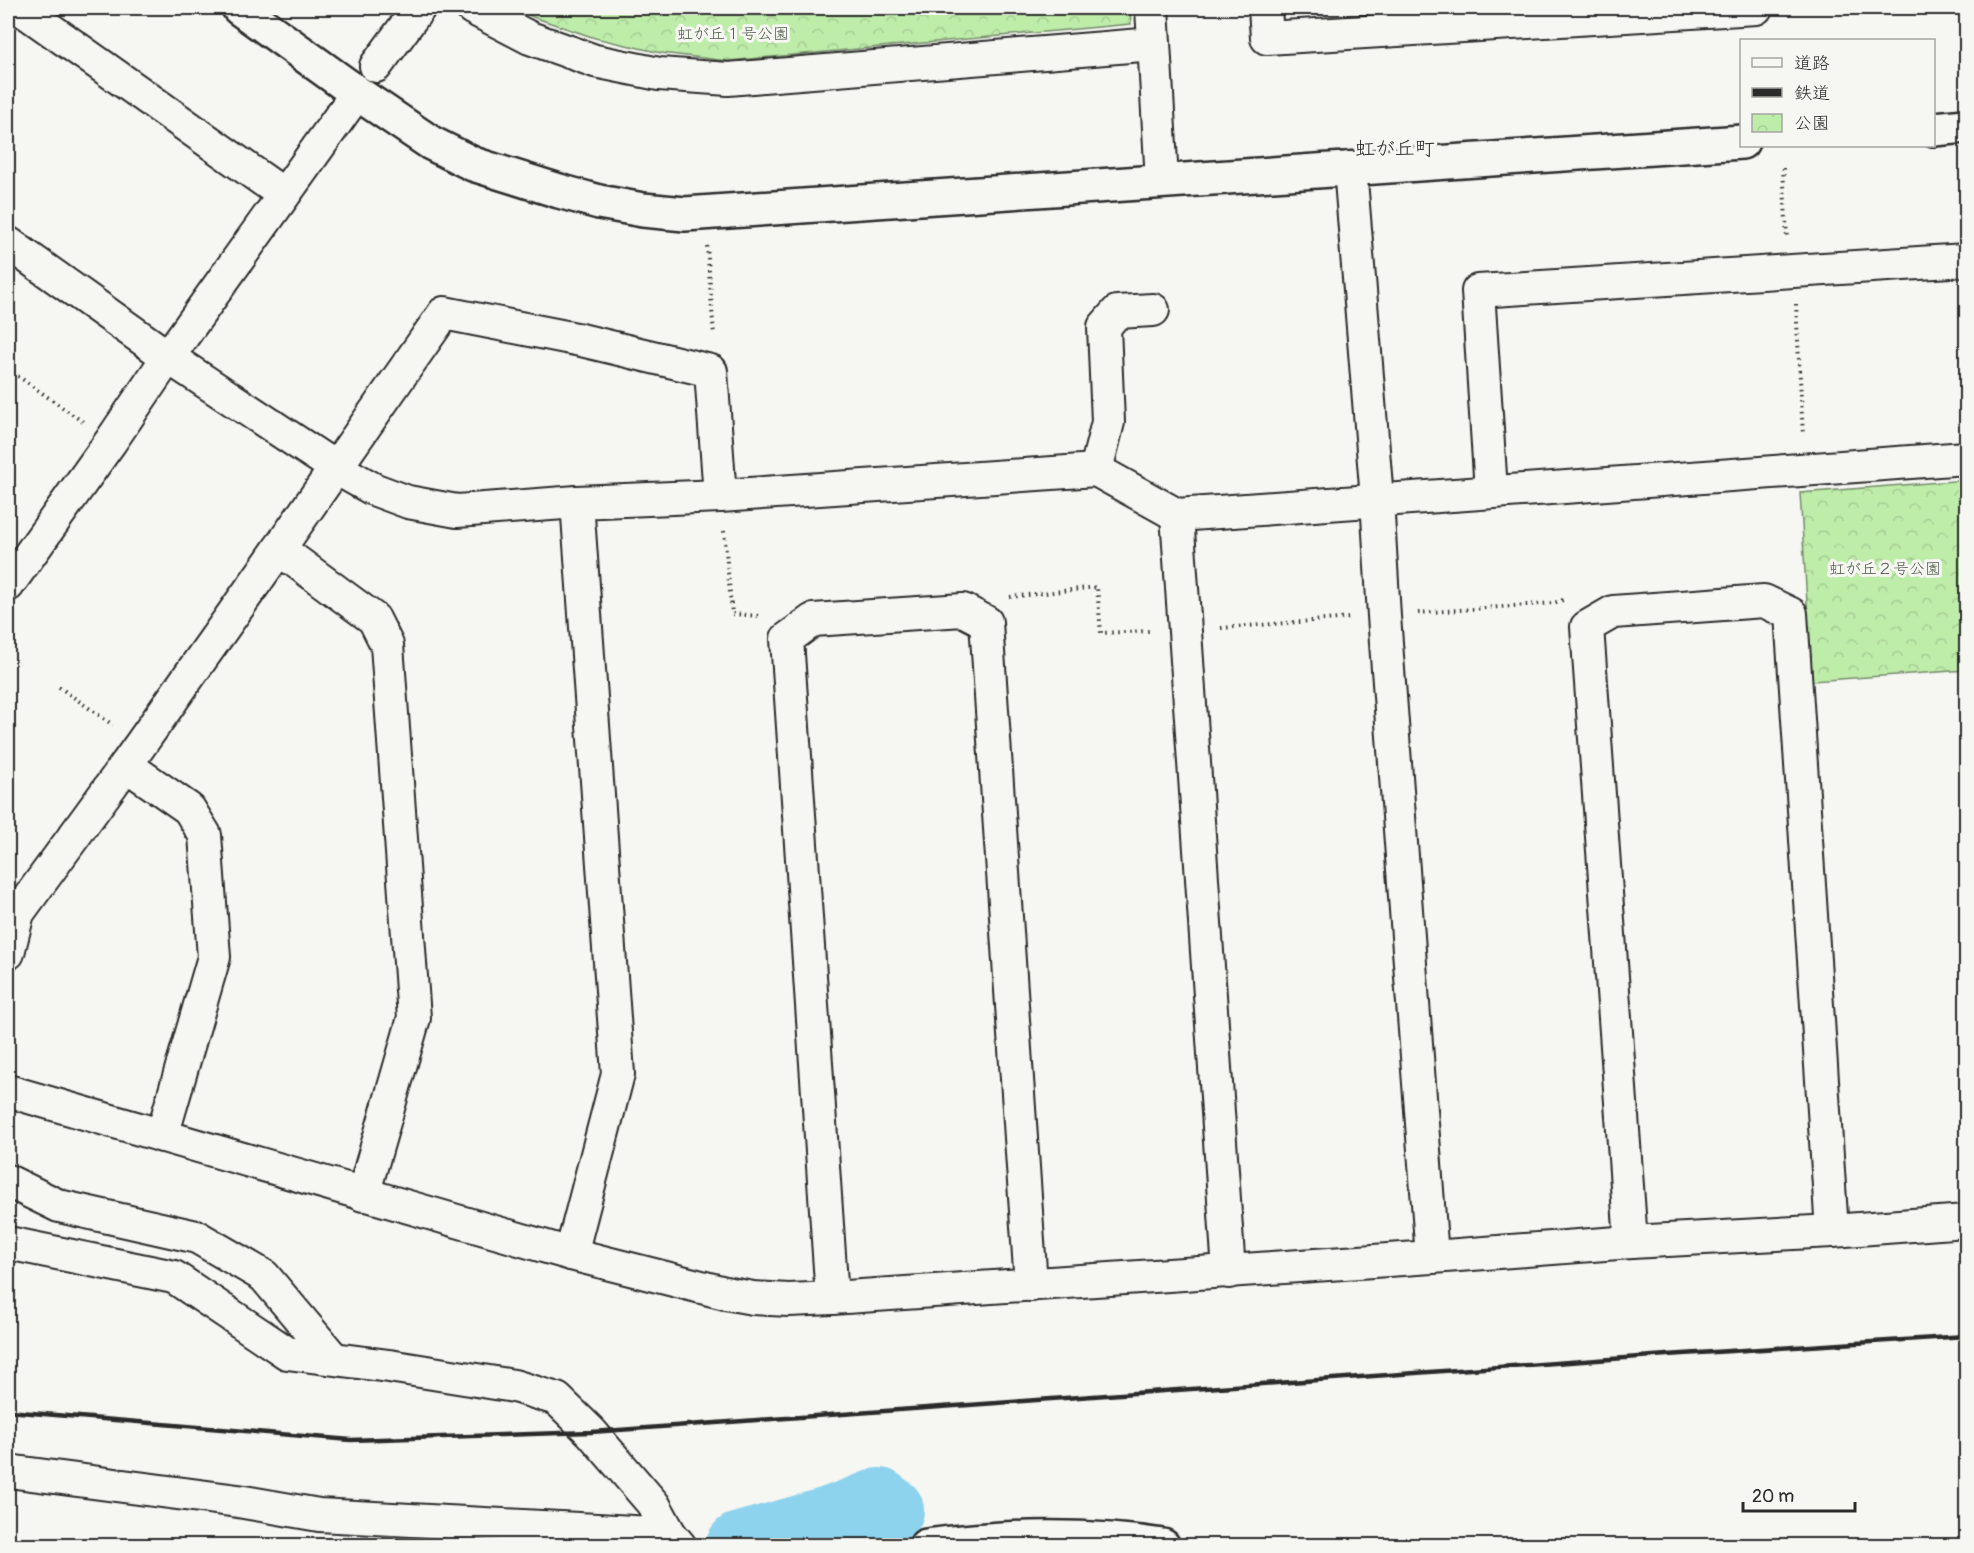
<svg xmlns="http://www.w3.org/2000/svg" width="1974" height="1553" viewBox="0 0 1974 1553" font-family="Pangolin,'Klee One',sans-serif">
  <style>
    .park { fill: url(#park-crowns); stroke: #748c6a; stroke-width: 1.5 }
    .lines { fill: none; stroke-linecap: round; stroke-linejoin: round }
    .river { stroke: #8dd3ee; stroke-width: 68 }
    .street-casing { stroke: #2b2b2b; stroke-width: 36 }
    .secondary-casing { stroke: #2b2b2b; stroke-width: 38 }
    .path { stroke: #2b2b2b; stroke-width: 4; stroke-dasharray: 1.5 4.5; stroke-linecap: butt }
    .street { stroke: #f6f6f2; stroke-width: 32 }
    .secondary { stroke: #f6f6f2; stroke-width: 33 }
    .rail { stroke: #2b2b2b; stroke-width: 4.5 }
    .labels { text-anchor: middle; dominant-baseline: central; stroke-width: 6; stroke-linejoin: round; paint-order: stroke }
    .park-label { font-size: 16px; fill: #505b4a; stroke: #f6f6f2 }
    .quarter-label { font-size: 20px; fill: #2b2b2b; stroke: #f6f6f2 }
  </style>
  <defs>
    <pattern id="park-crowns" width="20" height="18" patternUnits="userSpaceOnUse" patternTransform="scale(1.5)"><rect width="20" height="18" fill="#beeca9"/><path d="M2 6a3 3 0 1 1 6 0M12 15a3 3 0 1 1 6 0" fill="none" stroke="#a3cb92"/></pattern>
  </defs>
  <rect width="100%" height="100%" fill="#f6f6f2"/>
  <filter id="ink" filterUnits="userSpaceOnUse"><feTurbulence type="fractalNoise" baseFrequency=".0167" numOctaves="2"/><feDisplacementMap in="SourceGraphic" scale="12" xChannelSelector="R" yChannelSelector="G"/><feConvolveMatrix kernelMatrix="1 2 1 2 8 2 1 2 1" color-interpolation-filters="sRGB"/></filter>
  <g filter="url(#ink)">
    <g class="park">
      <path d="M 516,8 L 1130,8 L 1131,24 L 728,61 L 661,53 L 595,38 L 533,17 Z"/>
      <path d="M 1966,480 L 1966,670 L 1812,681 L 1800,493 Z"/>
    </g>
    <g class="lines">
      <path class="river" d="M 740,1546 L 829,1521 L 879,1502 L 890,1510"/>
      <defs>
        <g id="street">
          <path d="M 20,8 L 283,194"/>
          <path d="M 472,8 L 530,38 L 595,61 L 659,74 L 728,79 L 1154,44"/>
          <path d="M 1152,8 L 1162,181"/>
          <path d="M 1265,8 L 1267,38 L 1756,8"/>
          <path d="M 376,66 L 419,8"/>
          <path d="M 357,93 L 168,357 L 336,468 L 373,489 L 408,502 L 457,511 L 577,502 L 720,496 L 1096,470"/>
          <path d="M 1350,168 L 1377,499 L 1384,616 L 1432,1257"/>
          <path d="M 8,243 L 168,357 L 111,441 L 8,585"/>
          <path d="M 1153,310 L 1117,312 L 1104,327 L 1108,422 L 1096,470 L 1177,515 L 1966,458"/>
          <path d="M 1491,491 L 1478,291 L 1966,260"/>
          <path d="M 1177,515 L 1229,1272"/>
          <path d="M 8,953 L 18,913 L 126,765"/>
          <path d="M 8,1091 L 571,1254 L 725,1293 L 753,1298 L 789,1300 L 832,1298 L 1432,1257 L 1631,1242 L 1832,1231 L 1966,1221"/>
          <path d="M 162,1136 L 214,957 L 205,835 L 189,809 L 126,765 L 279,549"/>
          <path d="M 8,1181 L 59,1206 L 197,1237 L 264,1276 L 333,1358"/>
          <path d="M 363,1195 L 414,1018 L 387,645 L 374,619 L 279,549 L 444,313 L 581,340 L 711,371 L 720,496"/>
          <path d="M 1631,1242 L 1587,627 L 1613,612 L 1764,601 L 1791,614 L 1832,1231"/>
          <path d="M 8,1243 L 174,1277 L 287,1353 L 389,1366 L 514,1386 L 557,1399 L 591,1432 L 654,1505 L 670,1534 L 680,1546"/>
          <path d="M 571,1254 L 618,1074 L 577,502"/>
          <path d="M 832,1298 L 787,639 L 813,620 L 963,610 L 986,622 L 1031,1285"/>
          <path d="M 8,1471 L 238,1501 L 319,1515 L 670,1534"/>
        </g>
        <g id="secondary">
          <path d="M 239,8 L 357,93 L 431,143 L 473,164 L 559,191 L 599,202 L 643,210 L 685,214 L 1742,142"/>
          <path d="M 1934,129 L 1966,126"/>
          <path d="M 926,1546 C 1004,1536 1085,1534 1163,1546"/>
        </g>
      </defs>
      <use href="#street" class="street-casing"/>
      <use href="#secondary" class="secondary-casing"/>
      <g class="path">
        <path d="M 1783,168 L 1787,238"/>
        <path d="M 707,246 L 714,335"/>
        <path d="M 1796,304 L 1803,435"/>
        <path d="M 8,369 L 83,422"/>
        <path d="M 724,531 L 732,614 L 761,616"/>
        <path d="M 1010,597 L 1097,587 L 1101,633 L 1149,631"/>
        <path d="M 1418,613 L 1554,603 L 1563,600"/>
        <path d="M 1221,628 L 1351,618"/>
        <path d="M 59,687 L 113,725"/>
      </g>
      <use href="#street" class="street"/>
      <use href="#secondary" class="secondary"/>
      <path class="rail" d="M 8,1411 L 351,1440 L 591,1432 L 1667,1355 L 1966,1336"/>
    </g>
  </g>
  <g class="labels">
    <g class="park-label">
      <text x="733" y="34">虹が丘１号公園</text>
      <text x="1885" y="569">虹が丘２号公園</text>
    </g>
    <g class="quarter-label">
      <text x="1395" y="148">虹が丘町</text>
    </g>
  </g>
  <rect width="1974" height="1553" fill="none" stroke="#f6f6f2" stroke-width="30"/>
  <rect x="15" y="15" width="1944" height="1523" fill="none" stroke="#2b2b2b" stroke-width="2" filter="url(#ink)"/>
  <rect x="1740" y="39" width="195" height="108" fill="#f6f6f2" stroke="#a5a5a2" stroke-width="1.5"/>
  <rect x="1752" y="58" width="30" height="9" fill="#f6f6f2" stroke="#a5a5a2" stroke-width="1.5"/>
  <text x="1794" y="69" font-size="18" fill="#2b2b2b">道路</text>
  <rect x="1752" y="88" width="30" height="9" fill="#2b2b2b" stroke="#a5a5a2" stroke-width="1.5"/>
  <text x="1794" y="99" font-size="18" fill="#2b2b2b">鉄道</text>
  <rect x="1752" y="114" width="30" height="18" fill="url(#park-crowns)" stroke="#a5a5a2" stroke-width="1.5"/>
  <text x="1794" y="129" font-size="18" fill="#2b2b2b">公園</text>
  <path d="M1743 1502v9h112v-9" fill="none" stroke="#2b2b2b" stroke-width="3"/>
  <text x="1752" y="1502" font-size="18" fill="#2b2b2b" stroke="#f6f6f2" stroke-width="4.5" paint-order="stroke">20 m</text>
</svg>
